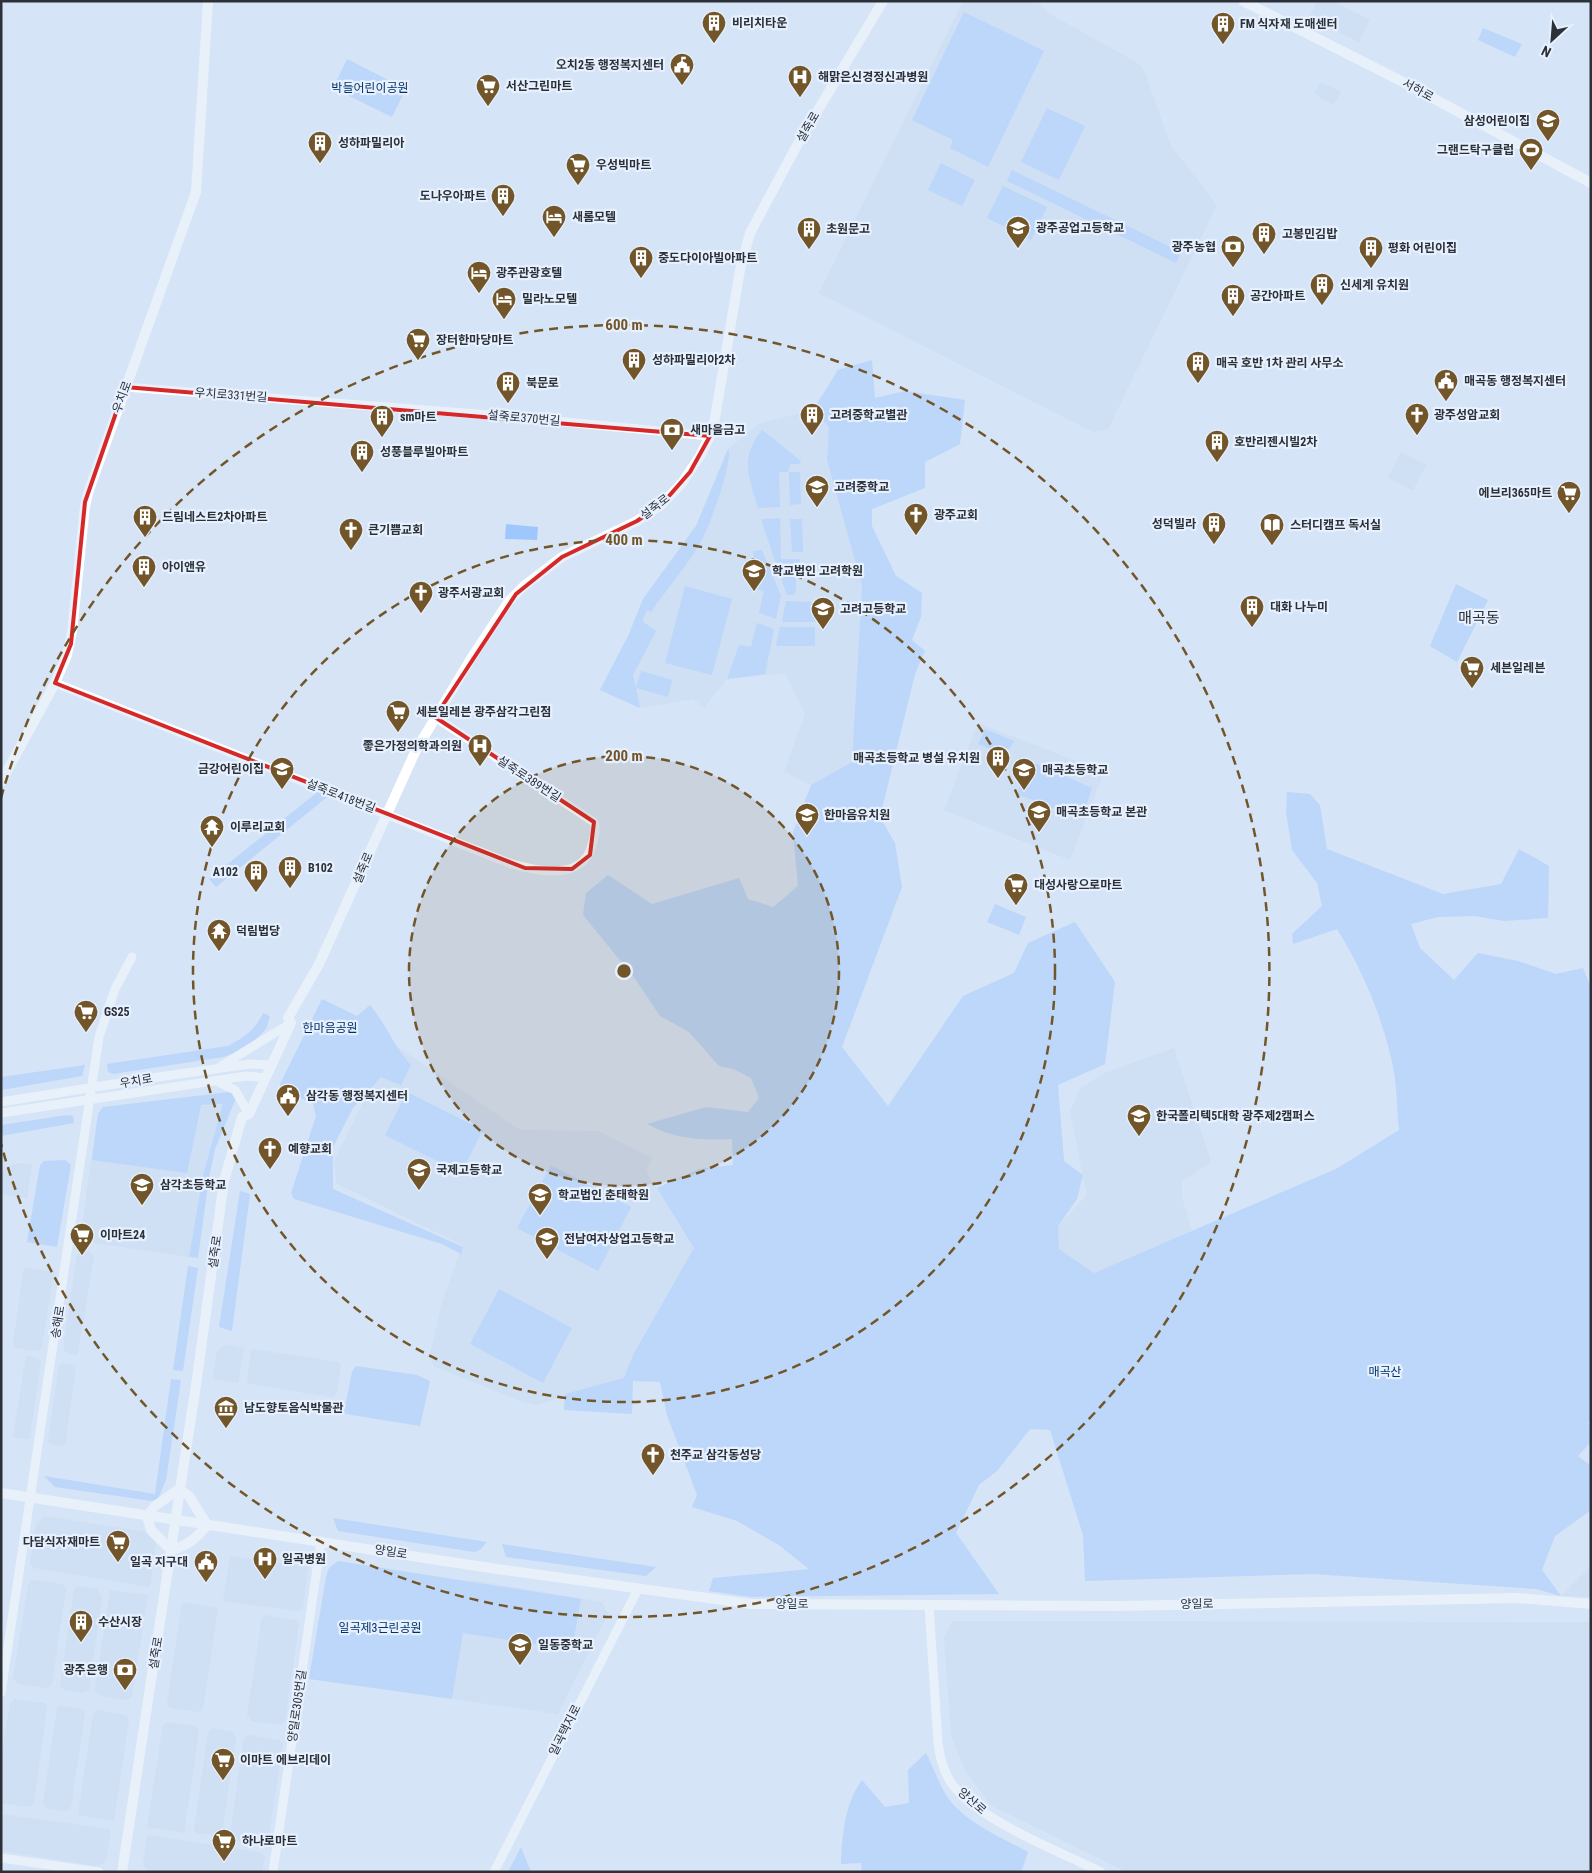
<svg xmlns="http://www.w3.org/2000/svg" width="1592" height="1873" viewBox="0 0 1592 1873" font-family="'Roboto Condensed','Noto Sans KR',sans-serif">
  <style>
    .built { fill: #c8daf1 }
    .green { fill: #9dc7fd }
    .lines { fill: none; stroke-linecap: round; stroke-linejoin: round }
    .tertiary { stroke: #fff; stroke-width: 9 }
    .secondary { stroke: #fff; stroke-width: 10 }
    .marked { fill: none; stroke: #d62828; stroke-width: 4; stroke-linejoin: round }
    .ring { fill: none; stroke: #725629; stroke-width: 2.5; stroke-dasharray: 9 6 }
    .labels { text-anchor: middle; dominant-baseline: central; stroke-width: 4.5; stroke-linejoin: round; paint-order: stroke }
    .poi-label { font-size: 12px; font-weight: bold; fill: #2c3137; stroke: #e6f0ff; text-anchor: start }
    .park-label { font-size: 12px; fill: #003268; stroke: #e6f0ff }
    .street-label { font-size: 12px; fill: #2c3137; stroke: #e6f0ff }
    .quarter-label { font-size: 15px; fill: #2c3137; stroke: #e6f0ff }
    .centre { fill: #725629; stroke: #e6f0ff; stroke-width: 2.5 }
    .ring-label { font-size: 15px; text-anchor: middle; font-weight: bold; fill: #725629; stroke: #e6f0ff; stroke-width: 4.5; stroke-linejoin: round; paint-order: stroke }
  </style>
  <rect width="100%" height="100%" fill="#d6e4f5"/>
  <g class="built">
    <path d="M 963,1 L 1036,1 L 1050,14 L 1139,64 L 1145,73 L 1171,146 L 1217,205 L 1108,429 L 1093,432 L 819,293 Z"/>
    <path d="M 1317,1 L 1332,1 L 1370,20 L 1359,42 L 1309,17 Z"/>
    <path d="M 1320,82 L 1341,92 L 1334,105 L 1314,94 Z"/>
    <path d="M 813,410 L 829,427 L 827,461 L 862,586 L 852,762 L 811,785 L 784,772 L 805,714 L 785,673 L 727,679 L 704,708 L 693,699 L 640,708 L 600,690 L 629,634 L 643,599 L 696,526 L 728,449 L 758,424 Z"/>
    <path d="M 1401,452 L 1426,465 L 1413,490 L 1388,478 Z"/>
    <path d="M 978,723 L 1104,772 L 1070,860 L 944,810 Z"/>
    <path d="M 392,1043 L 520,1130 L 599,1131 L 652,1158 L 646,1171 L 695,1248 L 633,1355 L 624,1378 L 536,1405 L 522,1402 L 434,1366 L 429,1358 L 442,1303 L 462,1245 L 336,1183 L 334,1161 Z"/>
    <path d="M 1174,1048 L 1211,1162 L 1182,1181 L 1182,1198 L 1192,1231 L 1094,1273 L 1059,1249 L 1058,1226 L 1087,1195 L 1070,1112 L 1080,1089 L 1102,1074 Z"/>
    <path d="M 224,1104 L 203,1175 L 189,1257 L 82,1241 L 80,1238 L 98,1114 Z"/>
    <path d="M 19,1163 L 32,1164 L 27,1198 L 1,1194 L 1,1173 L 8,1166 Z"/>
    <path d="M 82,1251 L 90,1252 L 94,1256 L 78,1353 L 76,1355 L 68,1354 L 63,1349 L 77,1255 Z"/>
    <path d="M 24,1267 L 54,1272 L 42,1347 L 37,1351 L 16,1348 L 13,1344 Z"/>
    <path d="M 226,1344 L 244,1348 L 238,1383 L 213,1379 L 217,1351 Z"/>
    <path d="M 253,1349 L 338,1362 L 341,1365 L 337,1393 L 332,1397 L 250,1384 L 247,1380 L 251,1351 Z"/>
    <path d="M 26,1356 L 37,1358 L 41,1362 L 30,1437 L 27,1439 L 15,1438 L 13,1436 Z"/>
    <path d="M 64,1363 L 75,1365 L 76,1367 L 65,1444 L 62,1446 L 51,1444 L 48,1440 L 59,1365 Z"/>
    <path d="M 45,1516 L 146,1532 L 156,1544 L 150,1587 L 34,1568 L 30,1564 L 36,1525 Z"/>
    <path d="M 230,1556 L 308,1567 L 303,1607 L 298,1611 L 223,1601 Z"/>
    <path d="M 1591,1566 L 1591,1597 L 1561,1596 Z"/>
    <path d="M 32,1580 L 62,1584 L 66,1588 L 52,1684 L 47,1688 L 18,1684 L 13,1678 L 28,1585 Z"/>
    <path d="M 471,1580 L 602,1602 L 608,1614 L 558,1714 L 452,1699 Z"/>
    <path d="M 78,1586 L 97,1589 L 102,1597 L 89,1690 L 84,1693 L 64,1690 L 60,1685 L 74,1590 Z"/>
    <path d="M 110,1590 L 148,1595 L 132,1696 L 127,1700 L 98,1695 L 95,1691 Z"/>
    <path d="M 182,1602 L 218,1608 L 203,1709 L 199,1712 L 170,1708 L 167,1704 Z"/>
    <path d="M 265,1615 L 295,1620 L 299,1624 L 285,1722 L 281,1725 L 252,1721 L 247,1715 L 262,1618 Z"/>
    <path d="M 953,1621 L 1591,1622 L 1591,1872 L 1127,1872 L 992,1806 L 965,1771 L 951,1735 L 944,1637 Z"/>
    <path d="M 14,1699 L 44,1703 L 47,1707 L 34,1803 L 29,1807 L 1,1803 L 1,1757 L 10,1704 Z"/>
    <path d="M 59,1706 L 82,1709 L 85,1713 L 71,1807 L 66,1811 L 46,1808 L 43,1804 L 57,1708 Z"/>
    <path d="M 97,1710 L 126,1715 L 129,1719 L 114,1821 L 78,1815 L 93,1714 Z"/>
    <path d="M 167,1722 L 196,1726 L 199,1731 L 184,1833 L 147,1827 L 163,1725 Z"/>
    <path d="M 213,1728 L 232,1732 L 236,1738 L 222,1832 L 217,1836 L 197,1833 L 194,1829 L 208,1733 Z"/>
    <path d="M 248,1735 L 279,1740 L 283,1744 L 268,1842 L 264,1845 L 236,1841 L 230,1834 L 244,1739 Z"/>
    <path d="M 1,1814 L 109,1829 L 111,1831 L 106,1861 L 98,1866 L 1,1851 Z"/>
    <path d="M 147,1835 L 260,1852 L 265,1857 L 262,1872 L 149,1871 L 143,1865 Z"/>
  </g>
  <g class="green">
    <path d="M 964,12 L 1044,51 L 988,167 L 950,148 L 953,140 L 912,120 Z"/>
    <path d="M 1483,28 L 1522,44 L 1515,57 L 1478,40 Z"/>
    <path d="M 347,59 L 406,89 L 392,117 L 333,88 Z"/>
    <path d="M 1047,108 L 1085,126 L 1059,180 L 1021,162 Z"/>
    <path d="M 941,163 L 975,180 L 962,206 L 928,190 Z"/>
    <path d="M 1012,170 L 1181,252 L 1176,263 L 1007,181 Z"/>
    <path d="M 1003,186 L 1047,207 L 1031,240 L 987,218 Z"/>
    <path d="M 872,360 L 875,398 L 905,391 L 965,400 L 960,444 L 925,462 L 925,488 L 872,509 L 872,526 L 896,576 L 922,593 L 921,617 L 912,640 L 925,651 L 915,674 L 880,817 L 895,843 L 902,887 L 842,1047 L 888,1106 L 963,996 L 1014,973 L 1028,943 L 1075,922 L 1115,982 L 1105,1064 L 1058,1085 L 1064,1161 L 1083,1175 L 1077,1199 L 1058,1226 L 1059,1249 L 1094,1273 L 1336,1169 L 1399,1130 C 1397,1111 1397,1091 1394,1072 C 1385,1023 1363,970 1337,929 L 1293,944 L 1292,934 L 1322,906 L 1317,883 L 1292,850 L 1286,812 L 1287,792 L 1310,794 L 1320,805 L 1327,849 L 1443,894 L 1501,884 L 1519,849 L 1549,866 L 1548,918 L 1504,921 L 1474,916 L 1438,917 L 1411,924 L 1420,948 L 1454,980 L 1478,953 L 1518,961 L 1556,974 L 1583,968 L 1591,988 L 1591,1420 L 1588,1424 L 1591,1426 L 1591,1442 L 1578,1456 L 1591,1466 L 1591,1510 L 1555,1536 L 1542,1570 L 1561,1596 L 1536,1589 L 1313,1574 L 1085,1581 L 1083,1535 L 1050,1430 L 1030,1429 L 997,1471 L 979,1485 L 956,1533 L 999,1594 L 751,1597 L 709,1591 L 713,1578 L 809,1569 L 779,1545 L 737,1521 L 692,1507 L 697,1495 L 667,1415 L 660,1382 L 633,1381 L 632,1414 L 564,1410 L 565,1394 L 624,1378 L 633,1355 L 694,1248 L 657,1188 L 699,1169 L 733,1165 L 732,1139 C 699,1140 677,1140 647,1124 L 706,1107 L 748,1112 L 759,1098 L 751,1078 L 733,1069 L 719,1066 L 689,1032 L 660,1016 L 636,980 L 583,915 L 586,893 L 608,875 L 652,904 L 739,878 L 748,899 L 773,907 L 798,886 L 793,832 L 811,785 L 852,762 L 862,586 L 827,460 L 829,427 L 813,410 L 838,370 Z"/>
    <path d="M 762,430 L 801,461 L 800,464 L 790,464 L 788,472 L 779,472 L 780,507 L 758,508 C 749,476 739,459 762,430 Z"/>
    <path d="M 728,449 C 734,461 709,526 702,540 C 688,565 667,588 651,612 L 647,610 L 642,621 L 656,631 L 633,675 L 636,688 L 641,671 L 672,680 L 668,697 L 636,688 L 640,708 L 600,690 L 629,634 L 643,599 L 696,526 Z"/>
    <path d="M 789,472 L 800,472 L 801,504 L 790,505 Z"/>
    <path d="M 780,518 L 781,559 L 800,559 L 800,562 L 794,569 L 777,567 L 761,519 Z"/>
    <path d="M 790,519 L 802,519 L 803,552 L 792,552 Z"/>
    <path d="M 506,524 L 538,527 L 537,540 L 505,539 Z"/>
    <path d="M 762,550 L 781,596 L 776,619 L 759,613 L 764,591 L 752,588 L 755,575 L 757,573 L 753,551 Z"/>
    <path d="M 784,573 L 796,574 L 796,590 L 794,595 L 787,595 L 781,578 Z"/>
    <path d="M 1456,584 L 1488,600 L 1457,662 L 1430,646 Z"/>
    <path d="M 685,586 L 732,599 L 712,675 L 665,663 Z"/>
    <path d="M 786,601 L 815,602 L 815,622 L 782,622 Z"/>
    <path d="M 757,623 L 774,629 L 765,674 L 727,679 L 739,645 L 751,647 Z"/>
    <path d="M 780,627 L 815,627 L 815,646 L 776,646 Z"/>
    <path d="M 985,729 L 1014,741 L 1010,748 L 996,752 L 978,744 Z"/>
    <path d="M 1028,760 L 1092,788 L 1082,819 L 1017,794 Z"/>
    <path d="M 325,786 L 331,794 L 216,887 L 209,879 Z"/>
    <path d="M 995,904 L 1026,917 L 1019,935 L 987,922 Z"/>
    <path d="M 322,999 L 357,1016 L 370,1005 C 386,1024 394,1047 411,1065 L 401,1085 L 381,1077 L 353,1108 L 333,1147 L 333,1189 L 463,1247 L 461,1254 L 442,1244 L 294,1199 L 291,1193 L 316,1116 L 313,1104 L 281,1089 L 280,1084 Z"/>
    <path d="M 263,1013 L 270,1016 L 266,1029 L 255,1040 L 243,1050 L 223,1057 L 113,1074 L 108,1072 L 107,1064 L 228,1046 C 243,1038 256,1029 263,1013 Z"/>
    <path d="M 85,1065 L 82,1076 L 1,1090 L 1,1077 Z"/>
    <path d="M 229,1092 L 236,1093 L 236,1098 L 215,1149 L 209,1178 L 198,1258 L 189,1257 L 203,1175 L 223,1104 L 201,1105 L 187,1173 L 92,1160 L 98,1114 L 103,1107 Z"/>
    <path d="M 407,1092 L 483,1130 L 461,1173 L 385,1135 Z"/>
    <path d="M 67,1115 L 73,1116 L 74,1123 L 1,1136 L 1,1125 Z"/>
    <path d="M 65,1160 L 71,1165 L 57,1247 L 27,1242 L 40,1165 L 44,1161 Z"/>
    <path d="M 551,1165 L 631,1207 L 598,1271 L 517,1228 Z"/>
    <path d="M 240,1191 L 250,1194 L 232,1331 L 219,1327 Z"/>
    <path d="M 188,1266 L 198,1268 L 183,1371 L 173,1370 Z"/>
    <path d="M 499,1289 L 572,1328 L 543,1383 L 470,1344 Z"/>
    <path d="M 356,1366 L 417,1375 L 430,1381 L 420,1426 L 346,1414 L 344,1412 L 352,1372 Z"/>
    <path d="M 171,1379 L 181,1380 L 166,1480 L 158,1499 L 152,1501 L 55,1487 L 44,1476 L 155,1494 Z"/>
    <path d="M 333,1518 L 487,1542 L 481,1549 L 475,1552 L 338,1531 Z"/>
    <path d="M 502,1544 L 656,1567 L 646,1576 L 506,1557 Z"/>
    <path d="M 338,1561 L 581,1599 L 572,1650 L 463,1633 L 452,1699 L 309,1679 L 326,1577 L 329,1568 Z"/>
    <path d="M 926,1753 C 934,1768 939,1785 948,1798 C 967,1824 1001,1837 1028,1852 L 1021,1872 L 862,1872 L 861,1863 L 841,1864 C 842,1835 845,1803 862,1780 L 885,1807 L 909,1803 L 908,1770 Z"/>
    <path d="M 521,1847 L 531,1872 L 508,1872 Z"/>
  </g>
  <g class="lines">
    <g class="tertiary">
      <path d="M 125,387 L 504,416 L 710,436"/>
      <path d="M 55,683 L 509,863 C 536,871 583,882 592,845 C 594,837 597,830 594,822 L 435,717"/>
      <path d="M 221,1066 L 291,1023"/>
      <path d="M 216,1081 L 235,1090 L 249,1114"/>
      <path d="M 1,1102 L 152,1078 L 250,1064 L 271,1065"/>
      <path d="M 1,1113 L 246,1076 L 265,1078"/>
      <path d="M 929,1605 L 938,1744 C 940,1758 944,1773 952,1784 C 978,1820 1060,1852 1101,1872"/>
      <path d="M 1,1693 L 99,1037 L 115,989 L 132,957"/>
      <path d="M 1,1858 L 99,1872"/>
      <path d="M 273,1872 L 321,1541"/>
      <path d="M 494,1872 L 638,1589"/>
    </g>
    <g class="secondary">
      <path d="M 1243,1 L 1401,81 L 1591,183"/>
      <path d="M 1,782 L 55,683 L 67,655 L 72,632 L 85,506 L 89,490 L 196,192 L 208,1"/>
      <path d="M 179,1489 L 189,1496 L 207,1525"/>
      <path d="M 1,1493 L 490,1568 L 751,1604 L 1118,1606 L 1517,1598 L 1591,1604"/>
      <path d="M 147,1516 L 151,1530 L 171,1550"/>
      <path d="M 147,1516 L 155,1506 L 179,1489"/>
      <path d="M 171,1550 C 187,1546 197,1538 207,1525"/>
      <path d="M 122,1872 L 197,1378 L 224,1181 L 242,1117 L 249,1114 L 291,1023 L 288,1018 L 319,964 L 416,750 L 472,657 L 509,601 L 524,586 L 562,557 L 637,521 L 662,504 L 682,483 L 700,456 L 710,436 L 715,418 L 740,270 L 750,233 L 796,147 L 883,1"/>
    </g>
  </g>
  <path d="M0 0H1592V1873H0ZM 125,387 L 710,436 L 690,472 L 662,504 L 637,521 L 562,557 L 516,594 L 435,717 L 594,822 L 590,855 L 572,869 L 525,868 L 55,683 L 71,644 L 85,502 Z" fill="#d6e4f5" fill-opacity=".55" fill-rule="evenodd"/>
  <path class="marked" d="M 125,387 L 710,436 L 690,472 L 662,504 L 637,521 L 562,557 L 516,594 L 435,717 L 594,822 L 590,855 L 572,869 L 525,868 L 55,683 L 71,644 L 85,502 Z"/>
  <circle cx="624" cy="971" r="215" fill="#725629" fill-opacity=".12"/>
  <g class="ring">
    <circle cx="624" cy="971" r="215"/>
    <circle cx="624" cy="971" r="431"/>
    <path d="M1 798A646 646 0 1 1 1 1144"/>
  </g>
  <defs>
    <symbol id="building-pin" viewBox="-11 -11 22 30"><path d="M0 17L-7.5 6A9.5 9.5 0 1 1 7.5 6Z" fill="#725629" stroke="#e6f0ff"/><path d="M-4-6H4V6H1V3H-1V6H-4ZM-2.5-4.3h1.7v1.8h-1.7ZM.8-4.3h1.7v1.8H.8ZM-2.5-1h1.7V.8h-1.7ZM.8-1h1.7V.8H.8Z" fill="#fff"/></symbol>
    <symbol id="civic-pin" viewBox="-11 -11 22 30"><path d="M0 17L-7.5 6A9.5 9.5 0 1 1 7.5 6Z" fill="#725629" stroke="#e6f0ff"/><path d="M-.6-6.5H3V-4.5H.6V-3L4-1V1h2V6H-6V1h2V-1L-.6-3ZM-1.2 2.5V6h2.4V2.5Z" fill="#fff"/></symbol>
    <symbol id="hospital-pin" viewBox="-11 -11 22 30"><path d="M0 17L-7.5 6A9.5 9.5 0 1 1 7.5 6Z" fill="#725629" stroke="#e6f0ff"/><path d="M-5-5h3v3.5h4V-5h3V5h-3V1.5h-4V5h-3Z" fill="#fff"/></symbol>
    <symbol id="supermarket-pin" viewBox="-11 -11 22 30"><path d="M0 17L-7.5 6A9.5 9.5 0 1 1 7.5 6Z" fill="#725629" stroke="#e6f0ff"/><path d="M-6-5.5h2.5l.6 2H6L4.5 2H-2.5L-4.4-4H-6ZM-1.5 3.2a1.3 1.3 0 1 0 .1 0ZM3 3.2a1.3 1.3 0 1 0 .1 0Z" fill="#fff"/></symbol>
    <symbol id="school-pin" viewBox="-11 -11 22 30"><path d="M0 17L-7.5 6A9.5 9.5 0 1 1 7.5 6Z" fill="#725629" stroke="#e6f0ff"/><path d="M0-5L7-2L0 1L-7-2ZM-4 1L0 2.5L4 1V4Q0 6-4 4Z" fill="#fff"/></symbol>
    <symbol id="stadium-pin" viewBox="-11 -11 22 30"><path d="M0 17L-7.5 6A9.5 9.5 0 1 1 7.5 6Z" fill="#725629" stroke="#e6f0ff"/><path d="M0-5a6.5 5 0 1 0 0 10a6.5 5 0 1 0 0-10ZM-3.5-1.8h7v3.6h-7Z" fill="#fff"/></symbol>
    <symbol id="hotel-pin" viewBox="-11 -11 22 30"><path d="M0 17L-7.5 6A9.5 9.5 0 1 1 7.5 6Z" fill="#725629" stroke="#e6f0ff"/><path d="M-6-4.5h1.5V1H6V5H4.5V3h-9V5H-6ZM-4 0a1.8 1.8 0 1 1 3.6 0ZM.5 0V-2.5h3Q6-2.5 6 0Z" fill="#fff"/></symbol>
    <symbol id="bank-pin" viewBox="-11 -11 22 30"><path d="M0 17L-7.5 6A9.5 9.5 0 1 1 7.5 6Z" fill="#725629" stroke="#e6f0ff"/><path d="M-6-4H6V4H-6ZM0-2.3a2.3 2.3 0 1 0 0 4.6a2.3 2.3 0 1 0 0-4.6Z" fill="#fff"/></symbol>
    <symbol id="church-pin" viewBox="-11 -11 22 30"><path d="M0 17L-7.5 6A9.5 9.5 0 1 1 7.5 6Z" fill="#725629" stroke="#e6f0ff"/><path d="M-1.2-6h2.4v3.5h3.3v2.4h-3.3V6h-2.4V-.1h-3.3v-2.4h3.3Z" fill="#fff"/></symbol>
    <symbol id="library-pin" viewBox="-11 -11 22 30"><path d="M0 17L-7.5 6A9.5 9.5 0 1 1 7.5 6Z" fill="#725629" stroke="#e6f0ff"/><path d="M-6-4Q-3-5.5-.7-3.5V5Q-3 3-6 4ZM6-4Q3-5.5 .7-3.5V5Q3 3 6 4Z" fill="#fff"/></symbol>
    <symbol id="temple-pin" viewBox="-11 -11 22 30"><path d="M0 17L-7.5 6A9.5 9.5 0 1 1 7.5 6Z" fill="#725629" stroke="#e6f0ff"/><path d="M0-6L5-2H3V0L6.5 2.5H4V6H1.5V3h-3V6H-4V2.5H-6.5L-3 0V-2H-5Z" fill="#fff"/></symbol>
    <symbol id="university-pin" viewBox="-11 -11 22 30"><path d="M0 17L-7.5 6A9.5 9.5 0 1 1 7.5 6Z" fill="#725629" stroke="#e6f0ff"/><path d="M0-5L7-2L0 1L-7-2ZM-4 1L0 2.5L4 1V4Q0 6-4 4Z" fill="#fff"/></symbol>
    <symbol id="museum-pin" viewBox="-11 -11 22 30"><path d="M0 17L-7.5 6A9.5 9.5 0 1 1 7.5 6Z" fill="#725629" stroke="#e6f0ff"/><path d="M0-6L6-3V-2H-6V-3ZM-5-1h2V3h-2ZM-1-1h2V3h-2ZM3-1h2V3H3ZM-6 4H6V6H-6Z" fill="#fff"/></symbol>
  </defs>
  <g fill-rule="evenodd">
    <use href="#building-pin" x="700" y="9" width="28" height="38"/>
    <use href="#building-pin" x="1209" y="10" width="28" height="38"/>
    <use href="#civic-pin" x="668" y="51" width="28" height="38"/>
    <use href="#hospital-pin" x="786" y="63" width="28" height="38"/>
    <use href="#supermarket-pin" x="474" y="72" width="28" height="38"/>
    <use href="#school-pin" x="1534" y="107" width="28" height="38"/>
    <use href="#building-pin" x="306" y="129" width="28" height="38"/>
    <use href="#stadium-pin" x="1517" y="136" width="28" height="38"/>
    <use href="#supermarket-pin" x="564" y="151" width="28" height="38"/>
    <use href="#building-pin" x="489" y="182" width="28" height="38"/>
    <use href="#hotel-pin" x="540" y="203" width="28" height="38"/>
    <use href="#school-pin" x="1004" y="214" width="28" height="38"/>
    <use href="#building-pin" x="795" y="215" width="28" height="38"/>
    <use href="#building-pin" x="1250" y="220" width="28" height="38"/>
    <use href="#bank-pin" x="1219" y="233" width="28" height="38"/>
    <use href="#building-pin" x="1357" y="234" width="28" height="38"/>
    <use href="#building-pin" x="627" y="244" width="28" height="38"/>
    <use href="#hotel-pin" x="465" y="259" width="28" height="38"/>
    <use href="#building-pin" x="1308" y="271" width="28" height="38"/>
    <use href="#building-pin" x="1219" y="282" width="28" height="38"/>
    <use href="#hotel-pin" x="490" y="285" width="28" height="38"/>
    <use href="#supermarket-pin" x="404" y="326" width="28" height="38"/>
    <use href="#building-pin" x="620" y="346" width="28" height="38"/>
    <use href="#building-pin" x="1184" y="349" width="28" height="38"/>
    <use href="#civic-pin" x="1432" y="367" width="28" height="38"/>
    <use href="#building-pin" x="494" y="369" width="28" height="38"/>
    <use href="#building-pin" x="798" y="401" width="28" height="38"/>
    <use href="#church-pin" x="1403" y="401" width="28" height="38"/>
    <use href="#building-pin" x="368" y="403" width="28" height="38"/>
    <use href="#bank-pin" x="658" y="416" width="28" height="38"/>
    <use href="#building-pin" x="1203" y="428" width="28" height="38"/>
    <use href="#building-pin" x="348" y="438" width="28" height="38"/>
    <use href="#school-pin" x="803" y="473" width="28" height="38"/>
    <use href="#supermarket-pin" x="1555" y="479" width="28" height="38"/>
    <use href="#church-pin" x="902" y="501" width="28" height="38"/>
    <use href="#building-pin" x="131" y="503" width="28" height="38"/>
    <use href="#building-pin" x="1200" y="510" width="28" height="38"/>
    <use href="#library-pin" x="1258" y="511" width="28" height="38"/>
    <use href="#church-pin" x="337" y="516" width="28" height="38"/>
    <use href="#building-pin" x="130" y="553" width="28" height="38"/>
    <use href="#school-pin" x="740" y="557" width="28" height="38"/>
    <use href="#church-pin" x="407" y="579" width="28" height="38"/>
    <use href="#building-pin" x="1238" y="593" width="28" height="38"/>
    <use href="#school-pin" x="809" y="595" width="28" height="38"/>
    <use href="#supermarket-pin" x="1458" y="654" width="28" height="38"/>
    <use href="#supermarket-pin" x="384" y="698" width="28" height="38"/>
    <use href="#hospital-pin" x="466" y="732" width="28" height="38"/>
    <use href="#building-pin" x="984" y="744" width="28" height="38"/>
    <use href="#school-pin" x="268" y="755" width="28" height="38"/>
    <use href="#school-pin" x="1010" y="756" width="28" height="38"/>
    <use href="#school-pin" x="1025" y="798" width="28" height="38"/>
    <use href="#school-pin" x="793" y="801" width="28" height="38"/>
    <use href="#temple-pin" x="198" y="813" width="28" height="38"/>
    <use href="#building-pin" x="276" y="854" width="28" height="38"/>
    <use href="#building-pin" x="242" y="858" width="28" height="38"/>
    <use href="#supermarket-pin" x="1002" y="871" width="28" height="38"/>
    <use href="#temple-pin" x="205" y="917" width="28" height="38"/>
    <use href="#supermarket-pin" x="72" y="998" width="28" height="38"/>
    <use href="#civic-pin" x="274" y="1082" width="28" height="38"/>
    <use href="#university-pin" x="1125" y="1102" width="28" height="38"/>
    <use href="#church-pin" x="256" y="1135" width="28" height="38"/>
    <use href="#school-pin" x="405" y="1156" width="28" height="38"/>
    <use href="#school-pin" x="128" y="1171" width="28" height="38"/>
    <use href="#school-pin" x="526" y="1181" width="28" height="38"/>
    <use href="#supermarket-pin" x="68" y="1221" width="28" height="38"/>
    <use href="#school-pin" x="533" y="1225" width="28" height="38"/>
    <use href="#museum-pin" x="212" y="1394" width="28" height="38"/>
    <use href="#church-pin" x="639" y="1441" width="28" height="38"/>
    <use href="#supermarket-pin" x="104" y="1528" width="28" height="38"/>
    <use href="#hospital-pin" x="251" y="1545" width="28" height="38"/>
    <use href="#civic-pin" x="192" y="1548" width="28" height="38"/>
    <use href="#building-pin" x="67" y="1608" width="28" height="38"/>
    <use href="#school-pin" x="506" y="1631" width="28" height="38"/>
    <use href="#bank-pin" x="111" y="1656" width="28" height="38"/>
    <use href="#supermarket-pin" x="209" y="1746" width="28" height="38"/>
    <use href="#supermarket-pin" x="210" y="1827" width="28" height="38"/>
  </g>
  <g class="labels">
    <g class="poi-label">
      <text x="732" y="23">비리치타운</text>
      <text x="1240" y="24">FM 식자재 도매센터</text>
      <text x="664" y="65" text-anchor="end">오치2동 행정복지센터</text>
      <text x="818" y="77">해맑은신경정신과병원</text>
      <text x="506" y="86">서산그린마트</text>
      <text x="1530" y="121" text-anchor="end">삼성어린이집</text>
      <text x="338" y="143">성하파밀리아</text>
      <text x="1514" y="150" text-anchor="end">그랜드탁구클럽</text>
      <text x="596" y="165">우성빅마트</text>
      <text x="486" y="196" text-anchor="end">도나우아파트</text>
      <text x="572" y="217">새롬모텔</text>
      <text x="1036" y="228">광주공업고등학교</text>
      <text x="826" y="229">초원문고</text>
      <text x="1282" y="234">고봉민김밥</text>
      <text x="1216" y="247" text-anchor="end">광주농협</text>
      <text x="1388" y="248">평화 어린이집</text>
      <text x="658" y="258">중도다이아빌아파트</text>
      <text x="496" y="273">광주관광호텔</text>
      <text x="1340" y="285">신세계 유치원</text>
      <text x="1250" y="296">공간아파트</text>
      <text x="522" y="299">밀라노모텔</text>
      <text x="436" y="340">장터한마당마트</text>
      <text x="652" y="360">성하파밀리아2차</text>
      <text x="1216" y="363">매곡 호반 1차 관리 사무소</text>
      <text x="1464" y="381">매곡동 행정복지센터</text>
      <text x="526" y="383">북문로</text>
      <text x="830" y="415">고려중학교별관</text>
      <text x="1434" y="415">광주성암교회</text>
      <text x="400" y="417">sm마트</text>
      <text x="690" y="430">새마을금고</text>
      <text x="1234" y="442">호반리젠시빌2차</text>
      <text x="380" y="452">성풍블루빌아파트</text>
      <text x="834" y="487">고려중학교</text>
      <text x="1552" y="493" text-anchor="end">에브리365마트</text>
      <text x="934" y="515">광주교회</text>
      <text x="162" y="517">드림네스트2차아파트</text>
      <text x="1196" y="524" text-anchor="end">성덕빌라</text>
      <text x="1290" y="525">스터디캠프 독서실</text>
      <text x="368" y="530">큰기쁨교회</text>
      <text x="162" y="567">아이앤유</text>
      <text x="772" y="571">학교법인 고려학원</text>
      <text x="438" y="593">광주서광교회</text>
      <text x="1270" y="607">대화 나누미</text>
      <text x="840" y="609">고려고등학교</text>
      <text x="1490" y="668">세븐일레븐</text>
      <text x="416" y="712">세븐일레븐 광주삼각그린점</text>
      <text x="462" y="746" text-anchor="end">좋은가정의학과의원</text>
      <text x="980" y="758" text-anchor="end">매곡초등학교 병설 유치원</text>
      <text x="264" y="769" text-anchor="end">금강어린이집</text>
      <text x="1042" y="770">매곡초등학교</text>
      <text x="1056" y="812">매곡초등학교 본관</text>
      <text x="824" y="815">한마음유치원</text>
      <text x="230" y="827">이루리교회</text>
      <text x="308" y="868">B102</text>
      <text x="238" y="872" text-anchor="end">A102</text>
      <text x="1034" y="885">대성사랑으로마트</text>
      <text x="236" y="931">덕림법당</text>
      <text x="104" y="1012">GS25</text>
      <text x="306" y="1096">삼각동 행정복지센터</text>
      <text x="1156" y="1116">한국폴리텍5대학 광주제2캠퍼스</text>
      <text x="288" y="1149">예향교회</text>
      <text x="436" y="1170">국제고등학교</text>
      <text x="160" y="1185">삼각초등학교</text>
      <text x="558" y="1195">학교법인 춘태학원</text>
      <text x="100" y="1235">이마트24</text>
      <text x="564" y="1239">전남여자상업고등학교</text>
      <text x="244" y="1408">남도향토음식박물관</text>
      <text x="670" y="1455">천주교 삼각동성당</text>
      <text x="100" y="1542" text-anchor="end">다담식자재마트</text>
      <text x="282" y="1559">일곡병원</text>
      <text x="188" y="1562" text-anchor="end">일곡 지구대</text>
      <text x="98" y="1622">수산시장</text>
      <text x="538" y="1645">일동중학교</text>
      <text x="108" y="1670" text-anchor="end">광주은행</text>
      <text x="240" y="1760">이마트 에브리데이</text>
      <text x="242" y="1841">하나로마트</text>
    </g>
    <g class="park-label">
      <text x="370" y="88">박들어린이공원</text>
      <text x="330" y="1028">한마음공원</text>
      <text x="1385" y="1372">매곡산</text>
      <text x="380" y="1628">일곡제3근린공원</text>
    </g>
    <g class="street-label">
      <text transform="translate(1418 90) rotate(29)">서하로</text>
      <text transform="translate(808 127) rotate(-60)">설죽로</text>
      <text transform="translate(231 395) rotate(4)">우치로331번길</text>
      <text transform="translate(122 397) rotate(-70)">우치로</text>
      <text transform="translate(524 418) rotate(5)">설죽로370번길</text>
      <text transform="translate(655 507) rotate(-38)">설죽로</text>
      <text transform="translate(529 779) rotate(33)">설죽로389번길</text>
      <text transform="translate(341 796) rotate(21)">설죽로418번길</text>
      <text transform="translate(363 868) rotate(-67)">설죽로</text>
      <text transform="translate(136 1081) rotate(-10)">우치로</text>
      <text transform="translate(215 1252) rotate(-82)">설죽로</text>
      <text transform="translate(58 1322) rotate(-81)">송해로</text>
      <text transform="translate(391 1552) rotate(9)">양일로</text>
      <text x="792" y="1604">양일로</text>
      <text transform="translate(1197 1604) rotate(-1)">양일로</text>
      <text transform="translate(156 1653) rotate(-81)">설죽로</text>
      <text transform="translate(297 1706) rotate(-82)">양일로305번길</text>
      <text transform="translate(565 1730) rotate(-63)">일곡택지로</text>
      <text transform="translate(972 1801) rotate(41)">양산로</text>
    </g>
    <g class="quarter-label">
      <text x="1479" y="618">매곡동</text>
    </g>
  </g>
  <circle cx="624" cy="971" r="8" class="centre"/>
  <g class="ring-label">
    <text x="624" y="330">600 m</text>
    <text x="624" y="545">400 m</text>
    <text x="624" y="761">200 m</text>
  </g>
  <rect width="1592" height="1873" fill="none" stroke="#2c3137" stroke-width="5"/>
  <g transform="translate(1552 40) rotate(206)" stroke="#e6f0ff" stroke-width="4" paint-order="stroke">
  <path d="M0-4L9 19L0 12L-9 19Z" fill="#2c3137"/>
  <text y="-8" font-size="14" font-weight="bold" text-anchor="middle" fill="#2c3137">N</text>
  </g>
</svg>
